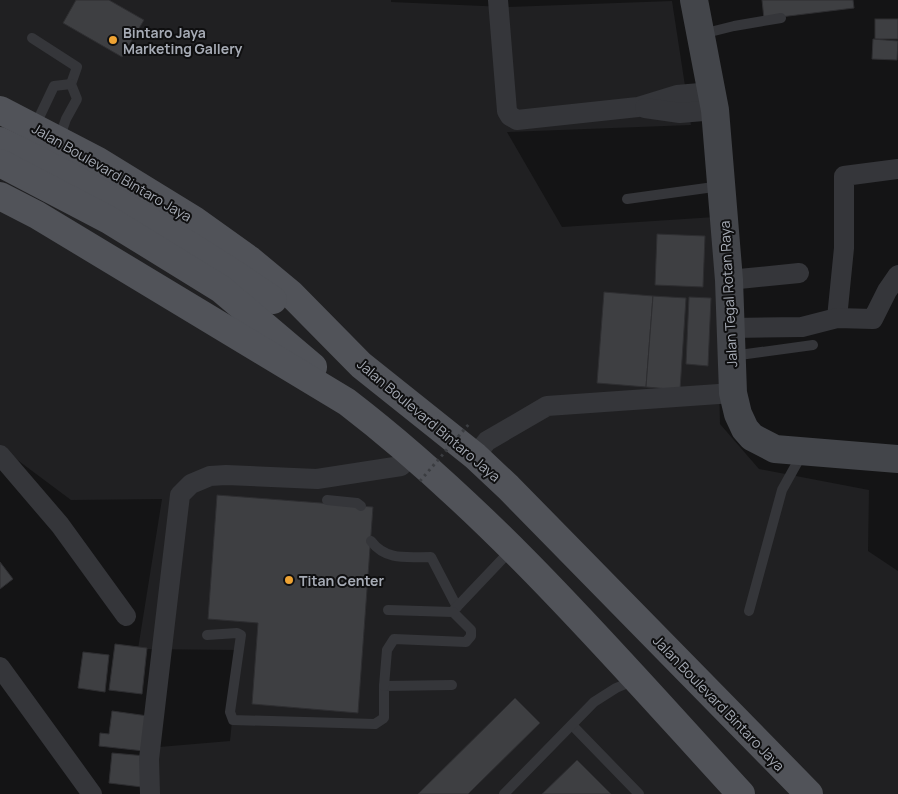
<svg xmlns="http://www.w3.org/2000/svg" width="898" height="794" viewBox="0 0 898 794" font-family="Manrope,sans-serif">
  <style>
    .built { fill: #202022 }
    .building { fill: #3e3f42; stroke: #2e2e31 }
    .lines { fill: none; stroke-linecap: round; stroke-linejoin: round }
    .service { stroke: #35363a; stroke-width: 10 }
    .minor { stroke: #35363a; stroke-width: 20 }
    .secondary { stroke: #43454a; stroke-width: 28 }
    .primary { stroke: #515359; stroke-width: 28 }
    .path-bridge { stroke: #3b3d41; stroke-width: 3; stroke-dasharray: 2.5 4; stroke-linecap: butt }
    .poi-dot { fill: #eea333; stroke: #0f0f10; stroke-width: 2 }
    .labels { text-anchor: middle; dominant-baseline: central; stroke-width: 4; stroke-linejoin: round; paint-order: stroke }
    .poi-label { font-size: 14px; font-weight: bold; fill: #a6abb5; stroke: #0f0f10; text-anchor: start }
    .street-label { font-size: 14px; fill: #a6abb5; stroke: #0f0f10 }
  </style>
  <rect width="100%" height="100%" fill="#141415"/>
  <path class="built" d="M 0,0 L 391,0 L 391,2 L 506,7 L 672,1 L 691,125 L 507,132 L 562,227 L 715,217 L 720,424 L 759,469 L 869,490 L 868,551 L 898,571 L 898,794 L 158,794 L 159,747 L 230,741 L 239,650 L 138,649 L 162,499 L 71,500 L 0,447 Z"/>
  <g class="building">
    <path d="M 76,0 L 109,0 L 144,20 L 122,57 L 63,23 Z"/>
    <path d="M 762,0 L 853,0 L 854,8 L 764,19 Z"/>
    <rect x="875" y="19" width="23" height="20"/>
    <path d="M 873,39 L 898,41 L 897,60 L 872,59 Z"/>
    <path d="M 657,234 L 705,236 L 703,287 L 655,285 Z"/>
    <path d="M 604,292 L 653,296 L 646,387 L 597,383 Z"/>
    <path d="M 653,296 L 686,298 L 680,390 L 646,387 Z"/>
    <path d="M 689,297 L 711,298 L 708,366 L 686,364 Z"/>
    <path d="M 217,495 L 373,507 L 358,713 L 252,704 L 258,623 L 208,619 Z"/>
    <path d="M 0,562 L 13,579 L 0,589 Z"/>
    <path d="M 115,644 L 147,648 L 142,694 L 109,690 Z"/>
    <path d="M 83,652 L 109,655 L 105,692 L 78,688 Z"/>
    <path d="M 515,698 L 540,723 L 468,794 L 418,794 Z"/>
    <path d="M 112,711 L 148,716 L 144,751 L 99,746 L 100,733 L 109,734 Z"/>
    <path d="M 112,753 L 146,756 L 142,787 L 109,783 Z"/>
    <path d="M 577,760 L 611,794 L 542,794 Z"/>
  </g>
  <g class="lines">
    <g class="service">
      <path d="M 702,34 L 734,26 L 781,18"/>
      <path d="M 32,38 L 77,67 L 71,84 L 77,99 L 66,119 L 59,139"/>
      <path d="M 35,126 L 54,86 L 71,84"/>
      <path d="M 627,199 L 721,186"/>
      <path d="M 732,356 L 813,345"/>
      <path d="M 327,500 L 357,503 L 361,506"/>
      <path d="M 371,541 C 386,561 407,557 431,557 L 457,607"/>
      <path d="M 453,611 L 512,549"/>
      <path d="M 749,611 L 782,490 L 802,454"/>
      <path d="M 207,635 L 237,633 L 241,635 L 230,712 L 233,720 L 375,724 L 384,718 L 384,686 L 452,685"/>
      <path d="M 384,686 L 387,650 L 394,639 L 466,642 L 471,636 L 471,630 L 453,612 L 388,610"/>
      <path d="M 572,725 L 639,794"/>
      <path d="M 504,794 L 594,702 L 616,688 L 635,680"/>
    </g>
    <g class="minor">
      <path d="M 498,0 L 507,111 L 510,116 L 517,120 L 638,107 L 677,95 L 712,92"/>
      <path d="M 645,108 L 680,113 L 715,110"/>
      <path d="M 729,280 L 799,273"/>
      <path d="M 837,318 L 844,248 L 844,176 L 898,169"/>
      <path d="M 731,328 L 802,327 L 837,318 L 873,319 L 887,291 L 898,275"/>
      <path d="M 0,455 L 60,525 L 126,616"/>
      <path d="M 475,456 L 487,441 L 547,406 L 733,393"/>
      <path d="M 0,667 L 92,794"/>
      <path d="M 150,794 L 149,759 L 180,495 L 191,484 L 210,476 L 226,475 L 317,479 L 401,466 L 413,455"/>
    </g>
    <path class="secondary" d="M 694,0 L 715,110 L 729,280 L 733,393 L 738,414 L 745,429 L 752,437 L 775,449 L 898,459"/>
    <g class="primary">
      <path d="M 0,110 L 98,161 L 194,220 L 250,260 L 291,294 L 361,365 L 475,456 L 508,487 L 809,794"/>
      <path d="M 0,141 C 95,187 186,240 273,300"/>
      <path d="M 0,163 L 109,220 L 221,289 L 313,367"/>
      <path d="M 0,196 L 37,215 L 347,402 C 494,515 616,658 741,794"/>
    </g>
    <path class="path-bridge" d="M 420,481 L 469,424"/>
  </g>
  <g class="poi-dot">
    <circle cx="113" cy="40" r="5"/>
    <circle cx="289" cy="580" r="5"/>
  </g>
  <g class="labels">
    <g class="poi-label">
      <text x="123" y="32">Bintaro Jaya<tspan x="123" dy="16">Marketing Gallery</tspan></text>
      <text x="299" y="580">Titan Center</text>
    </g>
    <g class="street-label">
      <text transform="translate(112 172) rotate(30)">Jalan Boulevard Bintaro Jaya</text>
      <text transform="translate(728 294) rotate(-93)">Jalan Tegal Rotan Raya</text>
      <text transform="translate(429 420) rotate(40)">Jalan Boulevard Bintaro Jaya</text>
      <text transform="translate(719 703) rotate(46)">Jalan Boulevard Bintaro Jaya</text>
    </g>
  </g>
</svg>
